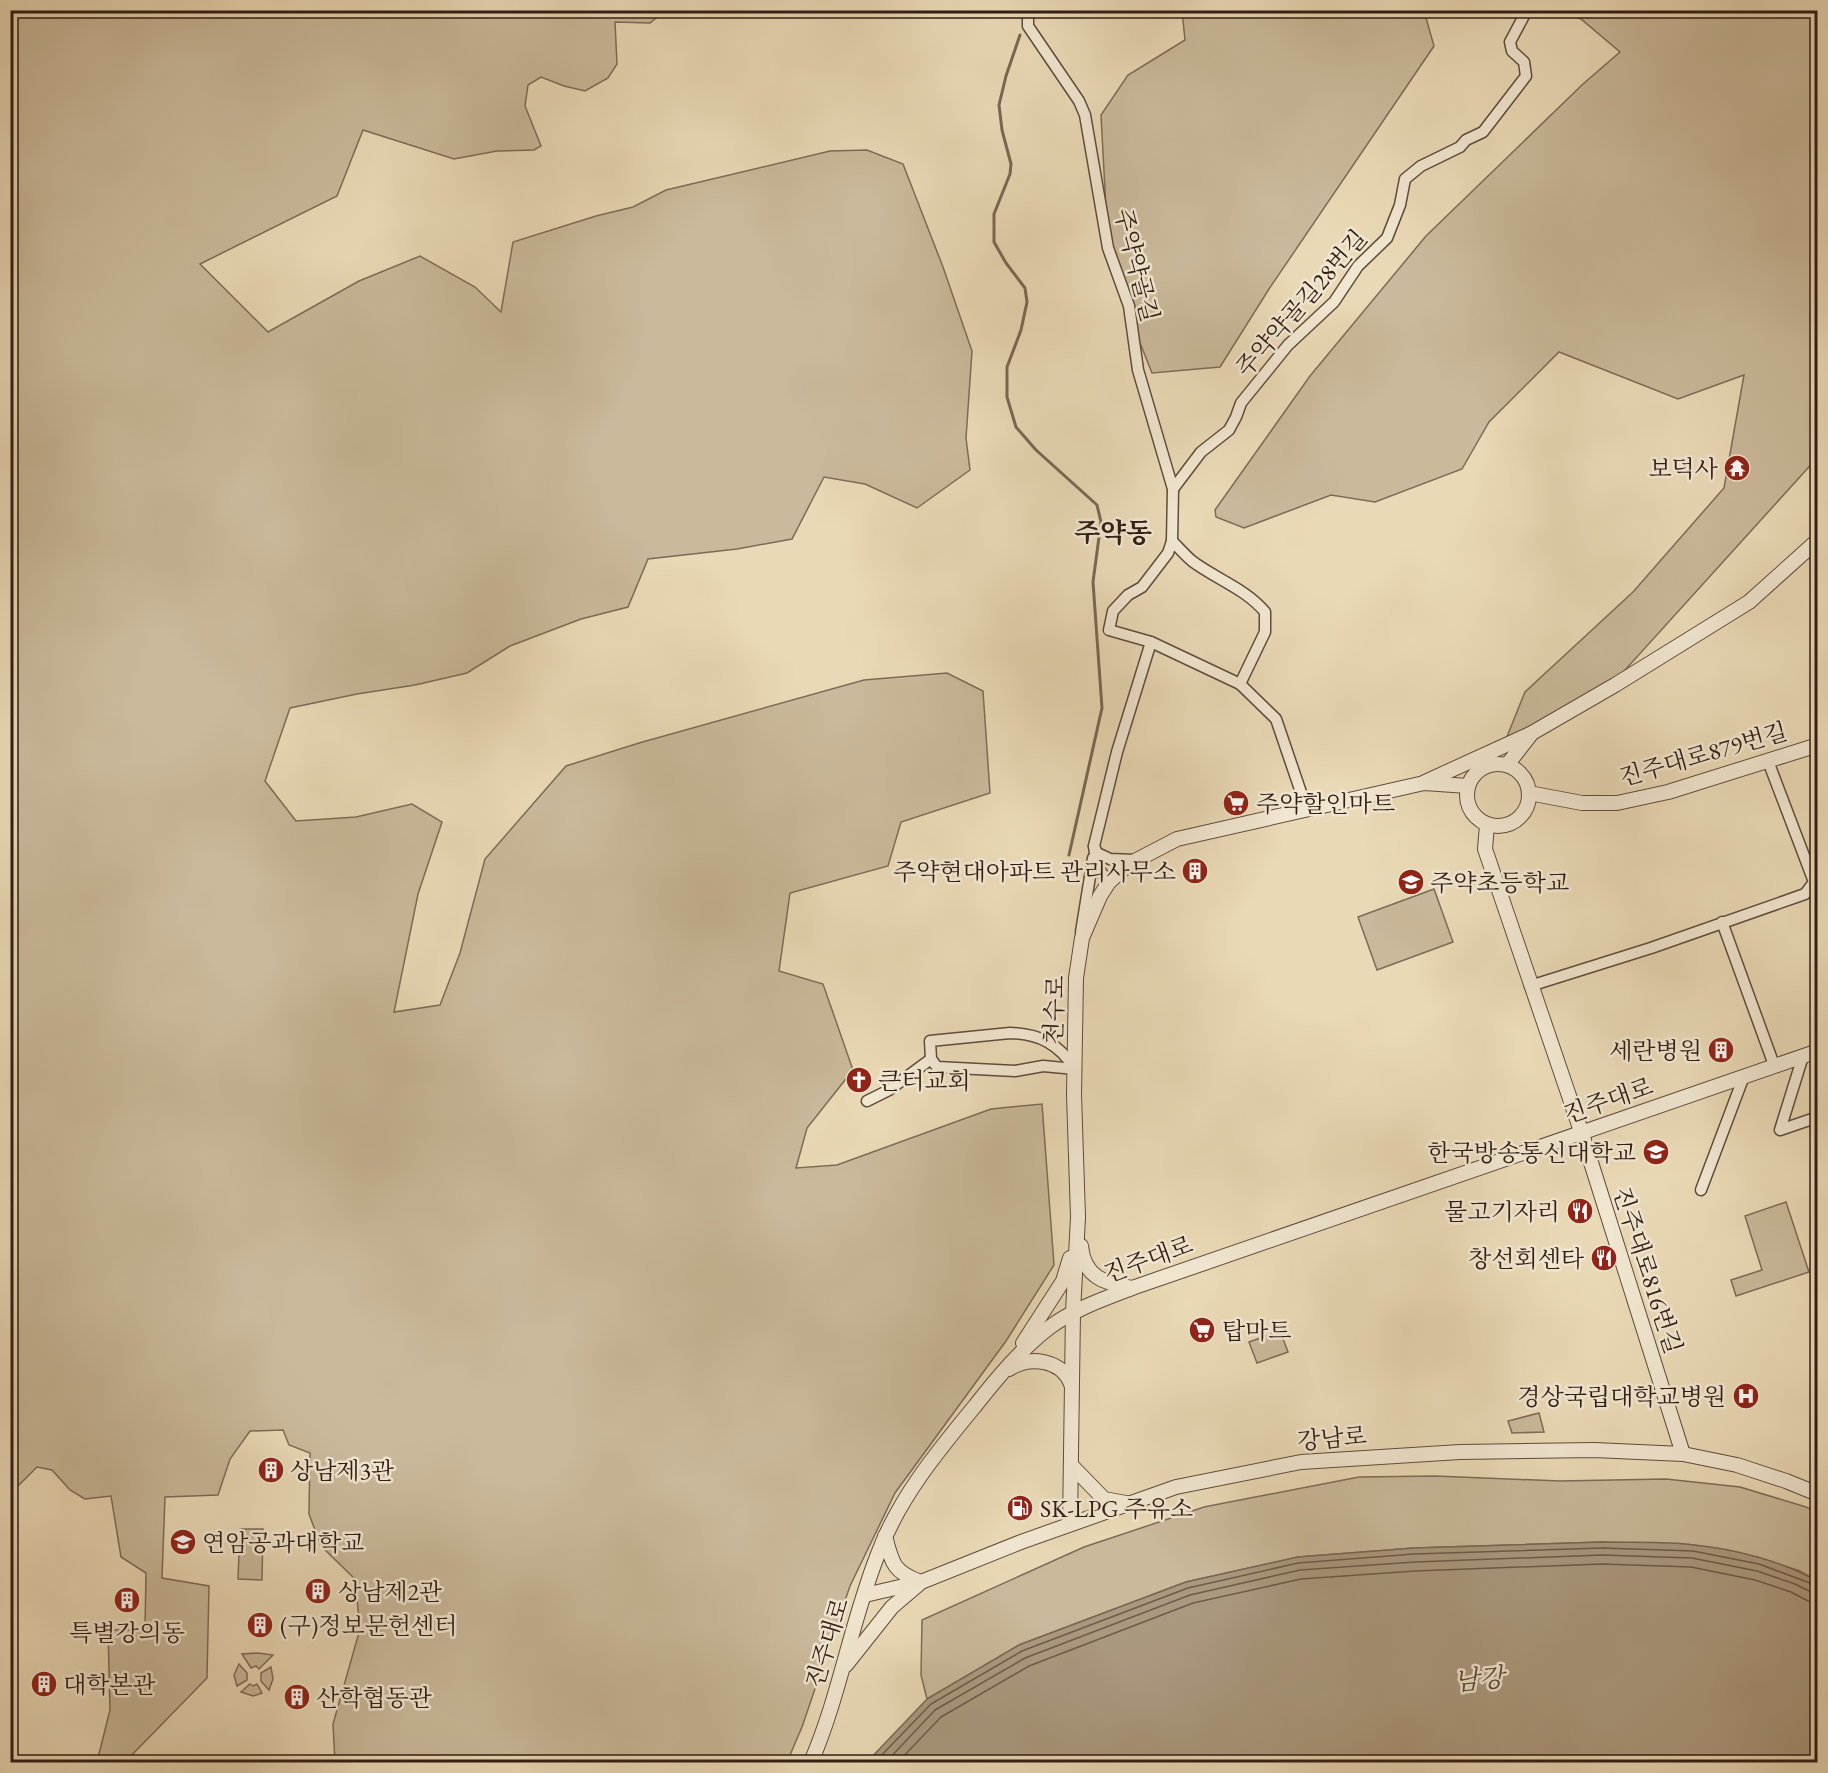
<svg xmlns="http://www.w3.org/2000/svg" width="1828" height="1773" viewBox="0 0 1828 1773" font-family="'EB Garamond','Noto Serif KR',serif">
  <style>
    .green { fill: #cab99b; stroke: #7d6b58; stroke-width: 1.5 }
    .water { fill: #ab997f; stroke: #7a6755; stroke-width: 1.5 }
    .lines { fill: none; stroke-linecap: round; stroke-linejoin: round }
    .shore { stroke: #6e5b4a; stroke-width: 1.5 }
    .stream { stroke: #7a6755; stroke-width: 3 }
    .minor-casing { stroke: #5e4c3d; stroke-width: 13 }
    .tertiary-casing { stroke: #5e4c3d; stroke-width: 16 }
    .minor { stroke: #f1e6d0; stroke-width: 10 }
    .tertiary { stroke: #f1e6d0; stroke-width: 14 }
    .labels { text-anchor: middle; dominant-baseline: central; stroke-width: 5; stroke-linejoin: round; paint-order: stroke }
    .street-label { font-size: 24px; fill: #301d15; stroke: #f1e6d0 }
    .poi-label { font-size: 24px; fill: #301d15; stroke: #f1e6d0; text-anchor: start }
    .water-label { font-size: 26px; font-style: italic; fill: #5b483a; stroke: #f1e6d0 }
    .quarter-label { font-size: 27px; font-weight: bold; fill: #301d15; stroke: #f1e6d0 }
  </style>
  <rect width="100%" height="100%" fill="#ead9b6"/>
  <filter id="stains"><feTurbulence type="fractalNoise" baseFrequency=".00333" numOctaves="4"/><feColorMatrix values="0 0 0 0 .2 0 0 0 0 .09 0 0 0 0 .02 0 0 0 .5 -.17"/></filter>
  <radialGradient id="worn" r=".72"><stop offset=".6" stop-color="#630" stop-opacity="0"/><stop offset="1" stop-color="#630" stop-opacity=".3"/></radialGradient>
  <g class="green">
    <path d="M 11,10 L 665,11 L 650,23 L 615,22 L 617,64 L 608,78 L 585,91 L 564,86 L 541,77 L 528,85 L 525,106 L 541,146 L 534,150 L 497,151 L 454,159 L 363,130 L 337,196 L 200,264 L 268,332 L 359,281 L 420,256 L 475,287 L 501,312 L 513,242 L 596,216 L 633,207 L 666,190 L 830,151 L 867,150 L 903,164 L 943,267 L 972,351 L 966,438 L 970,470 L 917,508 L 865,484 L 824,477 L 792,539 L 737,549 L 648,559 L 628,607 L 581,619 L 510,646 L 467,673 L 415,685 L 357,694 L 290,708 L 265,781 L 296,821 L 356,817 L 412,804 L 442,822 L 418,894 L 394,1012 L 440,1005 L 460,953 L 485,859 L 566,766 L 639,743 L 864,680 L 947,673 L 983,691 L 990,793 L 901,822 L 888,866 L 790,893 L 779,971 L 823,984 L 853,1070 L 807,1128 L 796,1168 L 837,1165 L 991,1109 L 1042,1104 L 1054,1265 L 1006,1341 L 895,1493 L 850,1586 L 802,1727 L 787,1762 L 335,1762 L 333,1724 L 360,1629 L 355,1579 L 321,1546 L 309,1514 L 310,1453 L 289,1445 L 283,1430 L 250,1431 L 230,1459 L 218,1495 L 165,1497 L 162,1578 L 209,1586 L 207,1678 L 125,1762 L 97,1762 L 110,1710 L 108,1630 L 145,1630 L 146,1573 L 121,1557 L 111,1496 L 85,1499 L 70,1490 L 52,1470 L 37,1467 L 11,1493 Z"/>
    <path d="M 1182,11 L 1424,11 L 1434,46 L 1269,289 L 1220,367 L 1152,373 L 1109,265 L 1101,115 L 1128,75 L 1185,40 Z"/>
    <path d="M 1559,11 L 1817,11 L 1817,458 L 1617,679 L 1504,744 L 1525,692 L 1633,592 L 1724,488 L 1744,375 L 1678,399 L 1559,352 L 1489,422 L 1462,469 L 1375,502 L 1331,495 L 1244,528 L 1216,517 L 1215,510 L 1310,376 L 1426,236 L 1583,84 L 1620,52 L 1581,19 Z"/>
    <path d="M 1434,889 L 1453,942 L 1377,970 L 1358,917 Z"/>
    <path d="M 1786,1202 L 1809,1272 L 1736,1296 L 1731,1280 L 1762,1270 L 1745,1216 Z"/>
    <path d="M 1280,1331 L 1288,1352 L 1257,1363 L 1249,1342 Z"/>
    <path d="M 1539,1413 L 1544,1432 L 1512,1433 L 1508,1421 Z"/>
    <path d="M 1435,1476 L 1560,1481 L 1666,1479 L 1740,1487 L 1806,1507 L 1817,1512 L 1817,1581 L 1800,1571 L 1760,1558 L 1694,1545 L 1602,1542 L 1414,1548 L 1298,1557 L 1186,1582 L 1019,1645 L 927,1699 L 921,1675 L 922,1620 L 1084,1547 L 1204,1507 L 1359,1477 Z"/>
    <path d="M 240,1529 L 263,1529 L 262,1580 L 238,1579 Z"/>
    <path d="M 258,1653 L 273,1655 L 259,1669 L 256,1666 L 251,1668 L 242,1654 Z"/>
    <path d="M 239,1664 L 247,1673 L 247,1680 L 237,1686 L 234,1675 Z"/>
    <path d="M 271,1667 L 273,1679 L 269,1690 L 261,1681 L 261,1673 Z"/>
    <path d="M 250,1684 L 253,1686 L 257,1684 L 262,1693 L 253,1696 L 241,1692 Z"/>
  </g>
  <path class="water" d="M 1602,1542 C 1632,1543 1664,1541 1694,1545 C 1735,1549 1781,1561 1817,1581 L 1817,1762 L 867,1762 L 927,1699 L 1019,1645 L 1186,1582 L 1298,1557 L 1414,1548 Z"/>
  <g class="lines">
    <g class="shore">
      <path d="M 875,1762 L 931,1704 L 1022,1651 L 1188,1588 L 1298,1563 L 1414,1554 L 1602,1548 L 1693,1551 L 1759,1564 L 1818,1586"/>
      <path d="M 886,1762 L 935,1710 L 1025,1658 L 1190,1595 L 1300,1570 L 1415,1562 L 1602,1555 L 1692,1558 L 1757,1571 L 1795,1584 L 1811,1592 L 1818,1593"/>
      <path d="M 898,1762 L 941,1717 L 1029,1666 L 1193,1603 L 1301,1579 L 1415,1571 L 1602,1564 L 1691,1567 L 1755,1580 L 1791,1592 L 1808,1601 L 1818,1602"/>
    </g>
    <path class="stream" d="M 1020,35 L 1006,76 L 999,105 L 1002,130 L 1011,164 L 1010,174 L 994,214 L 994,242 L 1006,263 L 1025,288 L 1027,302 L 1021,330 L 1007,367 L 1007,397 L 1016,427 L 1036,450 L 1097,505 L 1101,522 L 1093,582 L 1102,708 L 1069,855"/>
    <defs>
      <g id="minor">
        <path d="M 1028,10 L 1028,26 L 1079,101 L 1085,115 L 1108,248 L 1129,306 L 1138,370 L 1173,489 L 1172,541 L 1168,553 L 1142,587 L 1128,595 L 1113,611 L 1109,630 L 1151,642 L 1240,684 L 1276,719 L 1307,810"/>
        <path d="M 1173,489 L 1201,452 L 1229,430 L 1236,417 L 1241,403 L 1288,345 L 1334,302 L 1358,266 L 1387,238 L 1400,205 L 1405,179 L 1421,166 L 1460,147 L 1466,140 L 1483,132 L 1526,76 L 1524,62 L 1512,51 L 1510,42 L 1527,10"/>
        <path d="M 1172,541 C 1179,548 1185,555 1192,561 C 1216,579 1246,589 1265,612 L 1265,632 L 1240,684"/>
        <path d="M 1094,846 L 1097,853 L 1110,859 L 1135,860"/>
        <path d="M 1109,882 L 1097,867 L 1094,846 L 1117,752 L 1151,642"/>
        <path d="M 1722,922 L 1774,1065"/>
        <path d="M 1081,932 L 1093,858"/>
        <path d="M 1530,986 L 1651,948 L 1805,894 L 1814,882 L 1768,761"/>
        <path d="M 1010,1033 C 1040,1034 1059,1044 1075,1069 L 1043,1066 L 1015,1071 L 937,1067 L 931,1059 L 930,1041 Z"/>
        <path d="M 1803,1056 L 1780,1130 L 1818,1117"/>
        <path d="M 867,1101 L 889,1090 L 931,1059"/>
        <path d="M 1701,1190 L 1744,1076"/>
      </g>
      <g id="tertiary">
        <circle cx="1498" cy="795" r="31"/>
        <path d="M 1507,765 L 1532,733 L 1615,685 L 1749,602 L 1818,540"/>
        <path d="M 1425,782 L 1530,734"/>
        <path d="M 1529,793 L 1582,803 L 1617,803 L 1668,792 L 1818,745"/>
        <path d="M 1487,825 L 1485,849 L 1582,1134 L 1683,1454"/>
        <path d="M 1081,1246 C 1084,1278 1105,1283 1132,1288"/>
        <path d="M 1023,1343 L 1063,1281 L 1070,1258"/>
        <path d="M 1009,1369 C 1030,1355 1062,1360 1071,1384"/>
        <path d="M 1071,1465 L 1104,1499 L 1126,1503"/>
        <path d="M 1070,1524 L 1073,1312 L 1078,1217 L 1074,1095 L 1076,978 L 1082,938 L 1100,896 L 1109,882 L 1129,864 L 1177,839 L 1424,783 L 1468,786"/>
        <path d="M 885,1536 C 892,1563 893,1572 921,1582"/>
        <path d="M 865,1595 L 921,1582 L 1021,1542 L 1176,1487 L 1301,1462 L 1460,1452 L 1594,1450 L 1683,1454 L 1737,1465 L 1786,1481 L 1818,1494"/>
        <path d="M 846,1665 L 892,1607 L 919,1584"/>
        <path d="M 811,1762 C 840,1695 851,1622 878,1554 C 899,1498 937,1452 975,1406 C 997,1378 1021,1349 1050,1327 C 1074,1309 1104,1299 1132,1288 L 1818,1051"/>
      </g>
    </defs>
    <use href="#minor" class="minor-casing"/>
    <use href="#tertiary" class="tertiary-casing"/>
    <use href="#minor" class="minor"/>
    <use href="#tertiary" class="tertiary"/>
  </g>
  <defs>
    <symbol id="temple-disc" viewBox="-11 -11 22 22"><circle r="9.5" fill="#8f2418" stroke="#f1e6d0"/><path d="M0-6L5-2H3V0L6.5 2.5H4V6H1.5V3h-3V6H-4V2.5H-6.5L-3 0V-2H-5Z" fill="#fff"/></symbol>
    <symbol id="supermarket-disc" viewBox="-11 -11 22 22"><circle r="9.5" fill="#8f2418" stroke="#f1e6d0"/><path d="M-6-5.5h2.5l.6 2H6L4.5 2H-2.5L-4.4-4H-6ZM-1.5 3.2a1.3 1.3 0 1 0 .1 0ZM3 3.2a1.3 1.3 0 1 0 .1 0Z" fill="#fff"/></symbol>
    <symbol id="building-disc" viewBox="-11 -11 22 22"><circle r="9.5" fill="#8f2418" stroke="#f1e6d0"/><path d="M-4-6H4V6H1V3H-1V6H-4ZM-2.5-4.3h1.7v1.8h-1.7ZM.8-4.3h1.7v1.8H.8ZM-2.5-1h1.7V.8h-1.7ZM.8-1h1.7V.8H.8Z" fill="#fff"/></symbol>
    <symbol id="school-disc" viewBox="-11 -11 22 22"><circle r="9.5" fill="#8f2418" stroke="#f1e6d0"/><path d="M0-5L7-2L0 1L-7-2ZM-4 1L0 2.5L4 1V4Q0 6-4 4Z" fill="#fff"/></symbol>
    <symbol id="church-disc" viewBox="-11 -11 22 22"><circle r="9.5" fill="#8f2418" stroke="#f1e6d0"/><path d="M-1.2-6h2.4v3.5h3.3v2.4h-3.3V6h-2.4V-.1h-3.3v-2.4h3.3Z" fill="#fff"/></symbol>
    <symbol id="university-disc" viewBox="-11 -11 22 22"><circle r="9.5" fill="#8f2418" stroke="#f1e6d0"/><path d="M0-5L7-2L0 1L-7-2ZM-4 1L0 2.5L4 1V4Q0 6-4 4Z" fill="#fff"/></symbol>
    <symbol id="restaurant-disc" viewBox="-11 -11 22 22"><circle r="9.5" fill="#8f2418" stroke="#f1e6d0"/><path d="M-5-6h1v4h1v-4h1v4h1v-4h1v5L-1.5 .5V6h-2V.5L-5-1ZM5-6V6H3V1.5H1.5Q1.5-4 5-6Z" fill="#fff"/></symbol>
    <symbol id="hospital-disc" viewBox="-11 -11 22 22"><circle r="9.5" fill="#8f2418" stroke="#f1e6d0"/><path d="M-5-5h3v3.5h4V-5h3V5h-3V1.5h-4V5h-3Z" fill="#fff"/></symbol>
    <symbol id="fuel-disc" viewBox="-11 -11 22 22"><circle r="9.5" fill="#8f2418" stroke="#f1e6d0"/><path d="M-5.5-6h7V0h2V4h1.3V-2.5L3-4.5l.8-.8L6-3V5H2.5V1h-1V6h-7ZM-4.2-4.7v3.2H.2V-4.7Z" fill="#fff"/></symbol>
  </defs>
  <g fill-rule="evenodd">
    <use href="#temple-disc" x="1722" y="453" width="30" height="30"/>
    <use href="#supermarket-disc" x="1221" y="788" width="30" height="30"/>
    <use href="#building-disc" x="1180" y="856" width="30" height="30"/>
    <use href="#school-disc" x="1396" y="867" width="30" height="30"/>
    <use href="#building-disc" x="1706" y="1035" width="30" height="30"/>
    <use href="#church-disc" x="844" y="1065" width="30" height="30"/>
    <use href="#university-disc" x="1641" y="1137" width="30" height="30"/>
    <use href="#restaurant-disc" x="1565" y="1196" width="30" height="30"/>
    <use href="#restaurant-disc" x="1589" y="1243" width="30" height="30"/>
    <use href="#supermarket-disc" x="1187" y="1315" width="30" height="30"/>
    <use href="#hospital-disc" x="1731" y="1381" width="30" height="30"/>
    <use href="#building-disc" x="256" y="1455" width="30" height="30"/>
    <use href="#fuel-disc" x="1005" y="1493" width="30" height="30"/>
    <use href="#university-disc" x="168" y="1527" width="30" height="30"/>
    <use href="#building-disc" x="303" y="1576" width="30" height="30"/>
    <use href="#building-disc" x="112" y="1585" width="30" height="30"/>
    <use href="#building-disc" x="245" y="1610" width="30" height="30"/>
    <use href="#building-disc" x="29" y="1669" width="30" height="30"/>
    <use href="#building-disc" x="282" y="1682" width="30" height="30"/>
  </g>
  <g class="labels">
    <g class="street-label">
      <text transform="translate(1137 265) rotate(76)">주약약골길</text>
      <text transform="translate(1301 303) rotate(-49)">주약약골길28번길</text>
      <text transform="translate(1703 754) rotate(-16)">진주대로879번길</text>
      <text transform="translate(1054 1010) rotate(-88)">천수로</text>
      <text transform="translate(1608 1100) rotate(-19)">진주대로</text>
      <text transform="translate(1148 1259) rotate(-20)">진주대로</text>
      <text transform="translate(1648 1270) rotate(72)">진주대로816번길</text>
      <text transform="translate(1332 1438) rotate(-5)">강남로</text>
      <text transform="translate(827 1643) rotate(-73)">진주대로</text>
    </g>
    <g class="poi-label">
      <text x="1718" y="468" text-anchor="end">보덕사</text>
      <text x="1256" y="803">주약할인마트</text>
      <text x="1176" y="871" text-anchor="end">주약현대아파트 관리사무소</text>
      <text x="1430" y="882">주약초등학교</text>
      <text x="1702" y="1050" text-anchor="end">세란병원</text>
      <text x="878" y="1080">큰터교회</text>
      <text x="1636" y="1152" text-anchor="end">한국방송통신대학교</text>
      <text x="1560" y="1211" text-anchor="end">물고기자리</text>
      <text x="1584" y="1258" text-anchor="end">창선회센타</text>
      <text x="1222" y="1330">탑마트</text>
      <text x="1726" y="1396" text-anchor="end">경상국립대학교병원</text>
      <text x="290" y="1470">상남제3관</text>
      <text x="1040" y="1508">SK-LPG 주유소</text>
      <text x="202" y="1542">연암공과대학교</text>
      <text x="338" y="1591">상남제2관</text>
      <text x="280" y="1625">(구)정보문헌센터</text>
      <text x="127" y="1632" text-anchor="middle">특별강의동</text>
      <text x="63" y="1684">대학본관</text>
      <text x="316" y="1697">산학협동관</text>
    </g>
    <g class="water-label">
      <text transform="translate(1479 1679) rotate(-5)">남강</text>
    </g>
    <g class="quarter-label">
      <text x="1113" y="532">주약동</text>
    </g>
  </g>
  <rect width="1828" height="1773" fill="none" stroke="#ead9b6" stroke-width="36"/>
  <rect x="12" y="12" width="1804" height="1749" fill="none" stroke="#301d15" stroke-width="3"/>
  <rect x="18" y="18" width="1792" height="1737" fill="none" stroke="#301d15" stroke-width="1.5"/>
  <rect width="100%" height="100%" filter="url(#stains)"/>
  <rect width="100%" height="100%" fill="url(#worn)"/>
</svg>
